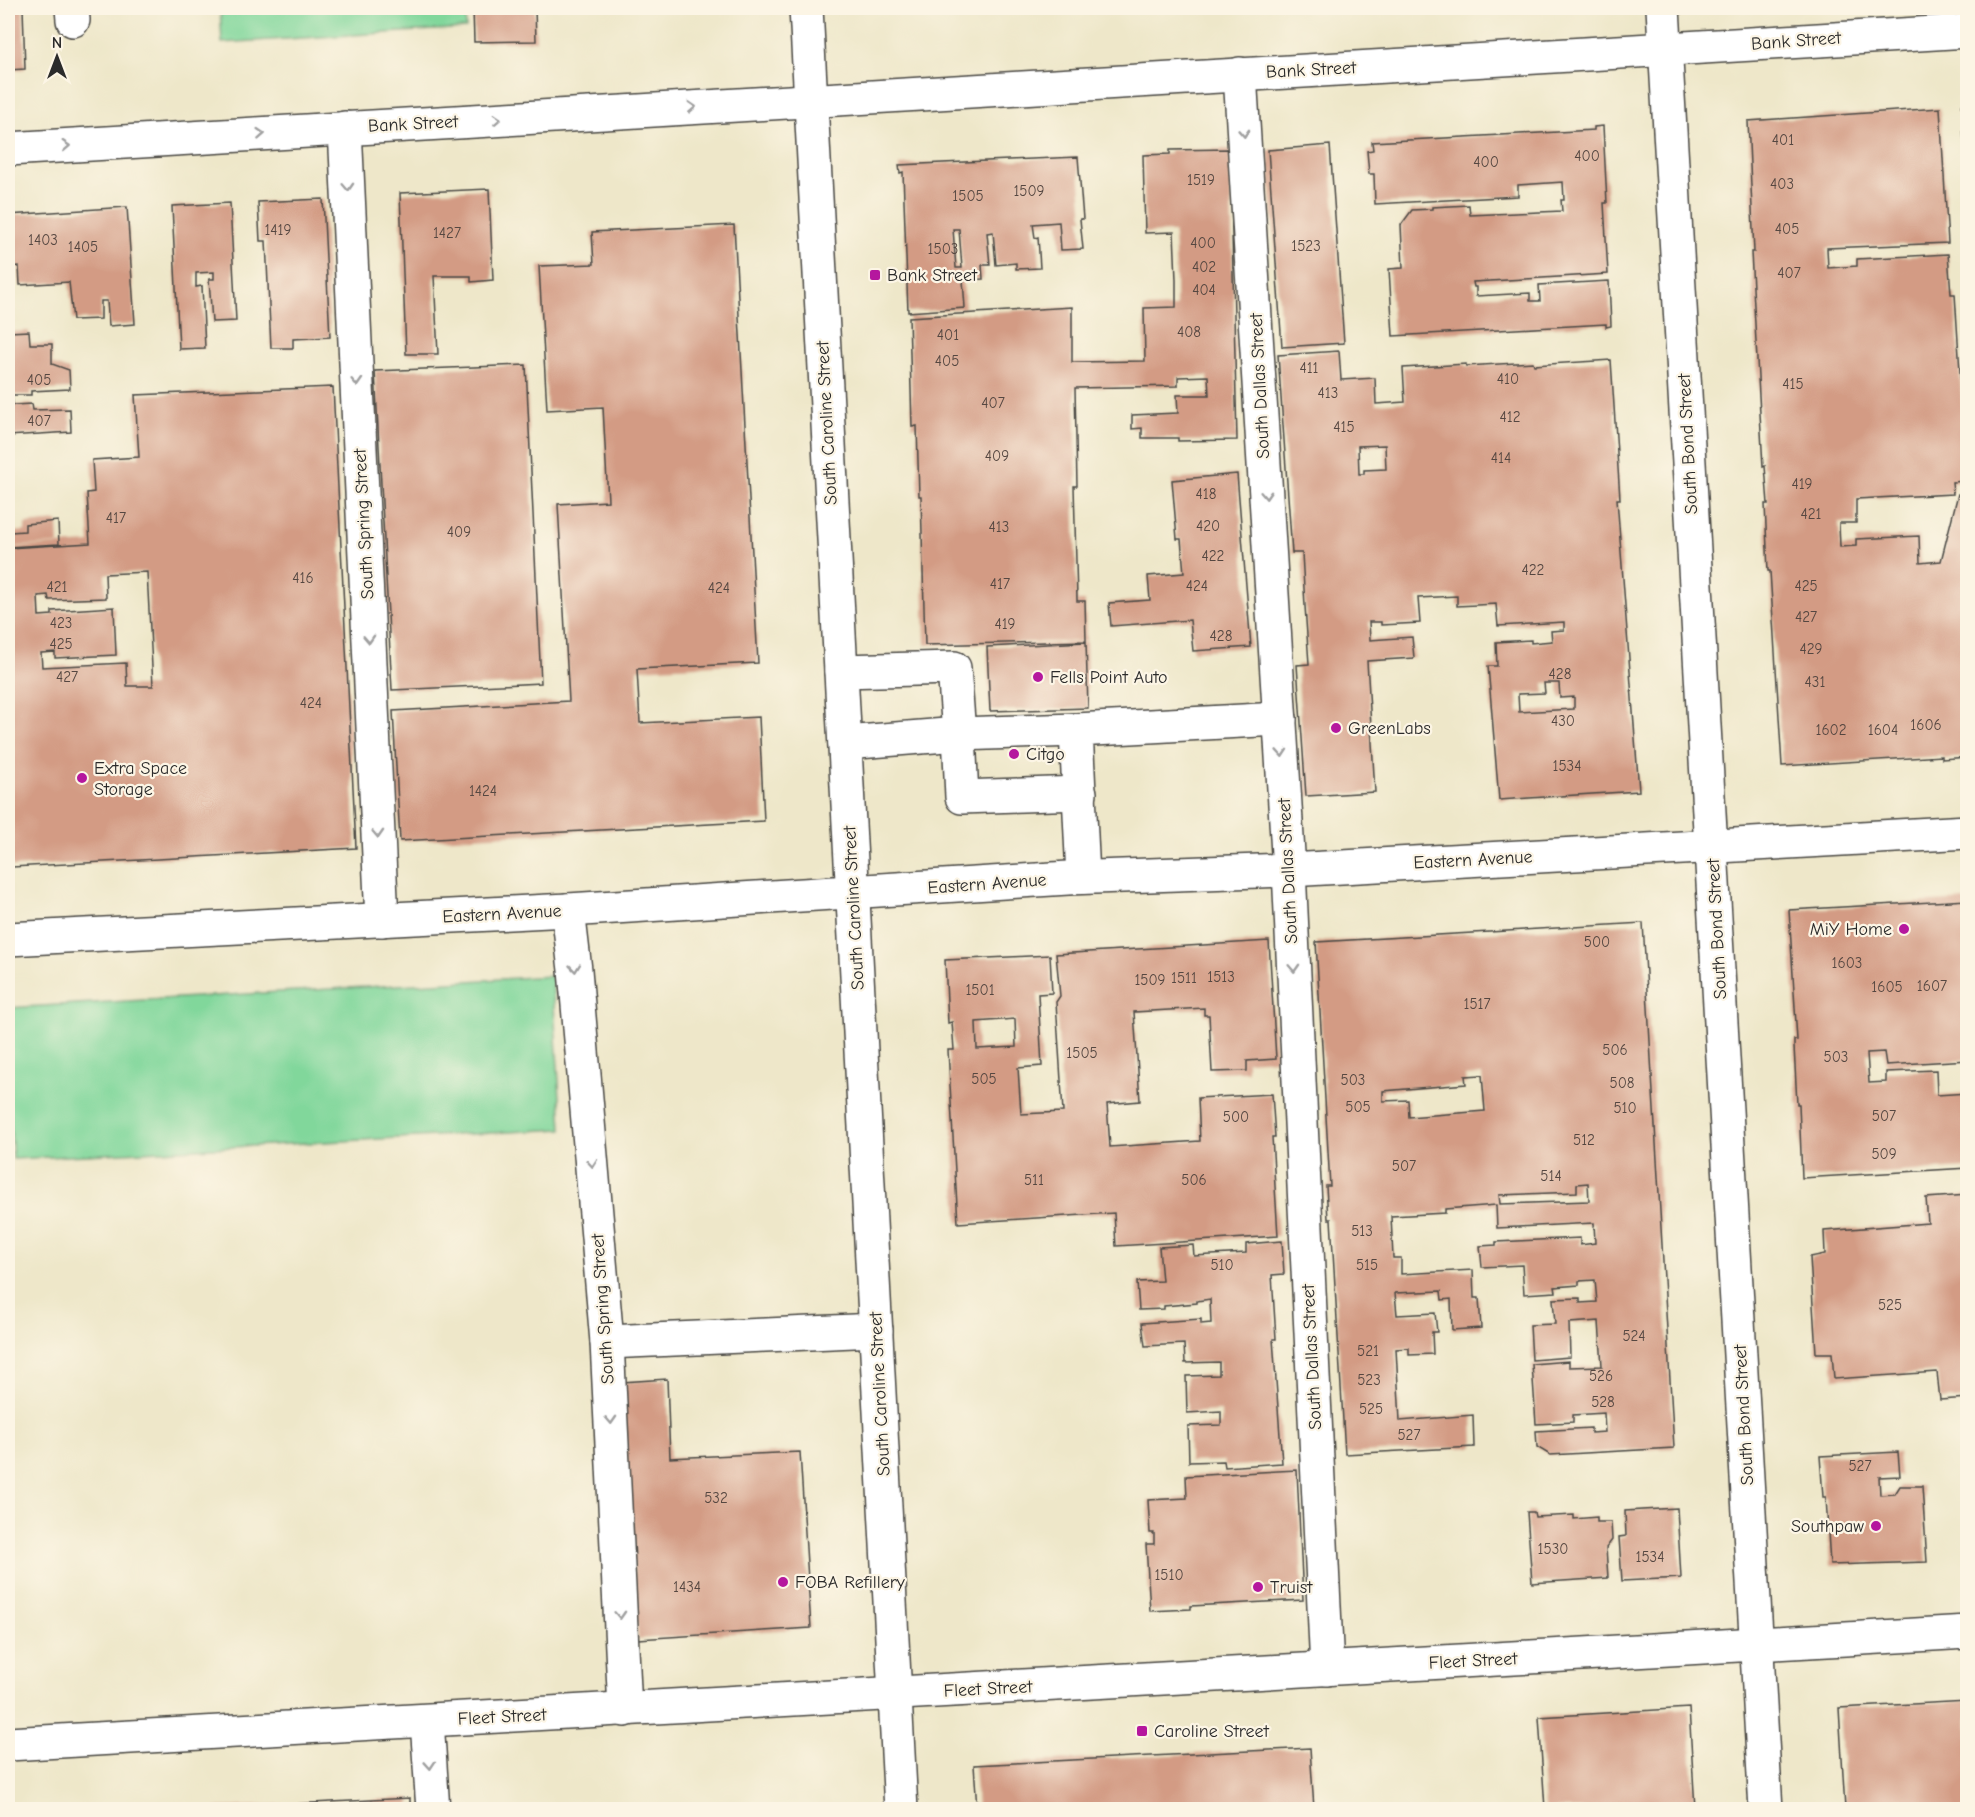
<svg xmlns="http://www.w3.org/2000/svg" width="1975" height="1817" viewBox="0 0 1975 1817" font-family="'Comic Neue',sans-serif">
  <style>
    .green { fill: #81d79b; stroke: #568163; stroke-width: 1.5 }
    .building { fill: #d39b84; fill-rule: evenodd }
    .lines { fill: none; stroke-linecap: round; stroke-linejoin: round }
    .minor-casing { stroke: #484743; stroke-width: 36 }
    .major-casing { stroke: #484743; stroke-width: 36 }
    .minor { stroke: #fff; stroke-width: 33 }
    .major { stroke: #fff; stroke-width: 33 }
    .oneway { stroke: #a0a0a0 }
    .poi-dot { fill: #b5179e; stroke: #fcf5e5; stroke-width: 2 }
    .labels { text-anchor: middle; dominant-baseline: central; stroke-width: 4.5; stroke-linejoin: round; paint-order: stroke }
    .number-label { font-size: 15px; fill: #554741 }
    .street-label { font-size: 18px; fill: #2b2b2b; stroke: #fcf5e5 }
    .poi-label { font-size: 18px; fill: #2b2b2b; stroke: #fcf5e5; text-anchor: start }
  </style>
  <rect width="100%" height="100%" fill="#fcf5e5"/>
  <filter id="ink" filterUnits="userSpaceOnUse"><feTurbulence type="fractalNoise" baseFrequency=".0167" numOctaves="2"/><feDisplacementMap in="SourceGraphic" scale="12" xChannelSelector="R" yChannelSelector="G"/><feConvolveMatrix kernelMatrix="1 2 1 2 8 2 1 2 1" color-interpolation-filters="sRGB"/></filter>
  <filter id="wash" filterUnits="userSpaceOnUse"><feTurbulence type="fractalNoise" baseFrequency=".008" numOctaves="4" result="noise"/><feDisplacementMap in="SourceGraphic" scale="24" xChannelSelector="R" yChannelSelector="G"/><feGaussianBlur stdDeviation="1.35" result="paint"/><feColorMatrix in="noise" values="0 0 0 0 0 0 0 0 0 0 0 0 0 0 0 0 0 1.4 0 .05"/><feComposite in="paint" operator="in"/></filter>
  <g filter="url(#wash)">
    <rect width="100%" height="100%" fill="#eee7c9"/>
    <g class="green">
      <path d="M 220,8 L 465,8 L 466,28 L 222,43 Z"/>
      <path d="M 552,976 L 562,1129 L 13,1159 L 8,1092 L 8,1008 Z"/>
    </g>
    <g id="blocks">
      <g class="building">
        <path d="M 8,8 L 23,8 L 25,69 L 8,70 Z"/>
        <path d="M 473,8 L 535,8 L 536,41 L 474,42 Z"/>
        <path d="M 1962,105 L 1968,105 L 1968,185 L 1966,185 Z"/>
        <path d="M 1940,108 L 1948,243 L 1827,248 L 1828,268 L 1857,266 L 1857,259 L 1948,254 L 1951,294 L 1955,294 L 1967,481 L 1952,482 L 1953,494 L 1856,499 L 1856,523 L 1839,523 L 1840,547 L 1856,546 L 1856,539 L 1919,536 L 1920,563 L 1941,561 L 1958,494 L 1968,493 L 1968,655 L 1965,655 L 1968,757 L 1942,759 L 1942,756 L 1782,766 L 1770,571 L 1768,571 L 1765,504 L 1768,504 L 1765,466 L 1763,467 L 1751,252 L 1754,252 L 1748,121 Z"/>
        <path d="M 1603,126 L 1607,203 L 1604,203 L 1608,274 L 1473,282 L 1474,287 L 1476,287 L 1476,296 L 1530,293 L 1530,301 L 1540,301 L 1539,285 L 1609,281 L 1611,326 L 1606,327 L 1606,324 L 1393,336 L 1389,269 L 1403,268 L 1401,225 L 1412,210 L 1432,209 L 1432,207 L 1469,205 L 1470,215 L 1562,211 L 1561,200 L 1564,200 L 1563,182 L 1518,185 L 1518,196 L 1375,204 L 1374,174 L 1369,174 L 1367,151 L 1373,150 L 1372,142 L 1594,130 L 1594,127 Z"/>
        <path d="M 1330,145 L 1344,343 L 1282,347 L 1268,150 Z"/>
        <path d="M 1230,149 L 1237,440 L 1178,441 L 1178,438 L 1142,438 L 1142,428 L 1132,429 L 1132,415 L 1178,413 L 1177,395 L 1209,395 L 1208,376 L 1178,377 L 1178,386 L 1075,388 L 1077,486 L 1074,486 L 1077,599 L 1077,601 L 1085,601 L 1086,641 L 925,645 L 921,496 L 919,496 L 917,426 L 912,427 L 909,317 L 1072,307 L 1072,362 L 1145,361 L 1144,308 L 1176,307 L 1176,280 L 1174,232 L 1145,233 L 1143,155 L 1170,154 L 1170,150 Z"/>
        <path d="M 1078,157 L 1083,219 L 1080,219 L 1083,249 L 1061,250 L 1059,222 L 1033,224 L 1035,238 L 1038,237 L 1040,268 L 1016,269 L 1016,263 L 996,265 L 993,232 L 987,233 L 990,265 L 982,265 L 983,279 L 963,280 L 965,308 L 908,312 L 903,172 L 900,173 L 899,165 ZM 953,229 L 959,229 L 962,268 L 956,268 Z"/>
        <path d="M 489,189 L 493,280 L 471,282 L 471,276 L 434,276 L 438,354 L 406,354 L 400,193 Z"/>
        <path d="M 323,199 L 330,337 L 293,339 L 293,348 L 271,348 L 266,241 L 260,241 L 258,202 Z"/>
        <path d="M 230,203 L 236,321 L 212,322 L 209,279 L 214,279 L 214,272 L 196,273 L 196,287 L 202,286 L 205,348 L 179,349 L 172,206 Z"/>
        <path d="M 127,207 L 135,324 L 109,326 L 107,301 L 101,301 L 101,319 L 73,320 L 69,282 L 20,285 L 19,266 L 8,267 L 8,215 Z"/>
        <path d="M 734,225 L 758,663 L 637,669 L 640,723 L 759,717 L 764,821 L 400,841 L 393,711 L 569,701 L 558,504 L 608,501 L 603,407 L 547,410 L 539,266 L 594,264 L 592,232 Z"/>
        <path d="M 29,331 L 30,344 L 52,344 L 52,364 L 69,370 L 70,389 L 31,391 L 31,395 L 12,395 L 13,405 L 32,404 L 33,410 L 70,409 L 71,432 L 8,436 L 8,332 Z"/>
        <path d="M 1339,351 L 1341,380 L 1375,378 L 1376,404 L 1405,402 L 1403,368 L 1466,364 L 1466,366 L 1533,362 L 1534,365 L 1611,360 L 1620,499 L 1617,499 L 1639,791 L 1499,800 L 1488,666 L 1497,666 L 1496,642 L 1531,640 L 1531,643 L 1552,641 L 1551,631 L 1564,630 L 1564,622 L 1498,626 L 1496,604 L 1457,606 L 1457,596 L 1418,598 L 1420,623 L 1381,625 L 1381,622 L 1369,622 L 1370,640 L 1412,637 L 1414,658 L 1367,661 L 1375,792 L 1306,796 L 1297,665 L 1309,664 L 1305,606 L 1302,553 L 1292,553 L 1278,355 ZM 1385,445 L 1386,469 L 1364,470 L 1364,474 L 1359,474 L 1358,446 ZM 1544,683 L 1559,683 L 1560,698 L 1574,697 L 1574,709 L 1519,712 L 1518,694 L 1545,693 Z"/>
        <path d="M 526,365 L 541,683 L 392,690 L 375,371 Z"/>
        <path d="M 333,387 L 356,848 L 12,867 L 12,863 L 8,864 L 8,548 L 90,543 L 87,493 L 94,492 L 92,460 L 139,457 L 135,395 ZM 147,572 L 153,686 L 127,686 L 126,663 L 42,667 L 41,653 L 55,652 L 55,658 L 116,655 L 114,607 L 52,611 L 52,615 L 39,616 L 38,596 L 48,595 L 49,600 L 106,598 L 105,574 Z"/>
        <path d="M 1237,474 L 1251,647 L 1193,651 L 1190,620 L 1111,626 L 1109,603 L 1150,600 L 1148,576 L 1184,573 L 1181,539 L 1177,539 L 1172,480 Z"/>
        <path d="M 8,520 L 9,520 L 10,532 L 25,531 L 25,524 L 58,521 L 59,544 L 8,547 Z"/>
        <path d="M 1086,642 L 1088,708 L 990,711 L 987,647 Z"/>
        <path d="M 1968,900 L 1968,1060 L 1886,1065 L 1884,1052 L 1867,1053 L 1869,1083 L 1886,1082 L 1886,1072 L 1936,1070 L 1937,1095 L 1968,1093 L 1968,1168 L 1802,1178 L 1799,1104 L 1797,1104 L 1794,1046 L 1794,1040 L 1797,1040 L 1789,910 Z"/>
        <path d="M 1643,923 L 1674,1448 L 1550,1455 L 1537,1447 L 1536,1431 L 1591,1428 L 1591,1433 L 1605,1432 L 1604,1413 L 1573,1415 L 1573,1422 L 1536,1424 L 1532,1364 L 1569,1361 L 1569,1367 L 1602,1366 L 1599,1321 L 1569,1323 L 1570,1357 L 1532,1360 L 1530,1325 L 1555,1324 L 1553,1299 L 1580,1298 L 1580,1303 L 1597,1302 L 1595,1280 L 1579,1281 L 1579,1285 L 1555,1287 L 1556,1292 L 1524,1294 L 1522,1265 L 1482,1267 L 1480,1246 L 1496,1245 L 1496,1242 L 1580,1238 L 1580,1245 L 1595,1243 L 1594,1223 L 1497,1228 L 1496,1205 L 1445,1209 L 1445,1213 L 1391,1216 L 1393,1258 L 1401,1258 L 1401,1274 L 1473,1270 L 1474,1298 L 1479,1298 L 1481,1328 L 1452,1330 L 1451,1299 L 1442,1300 L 1441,1291 L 1395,1293 L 1397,1315 L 1435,1313 L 1437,1332 L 1432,1332 L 1433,1354 L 1409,1355 L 1409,1348 L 1396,1349 L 1400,1421 L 1473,1415 L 1474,1447 L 1345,1454 L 1331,1219 L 1328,1219 L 1326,1186 L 1330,1186 L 1316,942 ZM 1482,1075 L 1485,1111 L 1409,1117 L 1408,1100 L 1383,1101 L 1383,1091 L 1466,1084 L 1465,1076 ZM 1588,1183 L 1589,1201 L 1500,1204 L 1499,1195 L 1577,1192 L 1577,1184 Z"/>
        <path d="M 1269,941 L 1276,1059 L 1247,1061 L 1247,1071 L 1212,1072 L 1209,1015 L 1204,1015 L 1204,1008 L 1134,1012 L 1140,1101 L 1107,1104 L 1110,1147 L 1200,1141 L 1198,1098 L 1272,1094 L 1275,1137 L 1272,1137 L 1278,1236 L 1116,1246 L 1114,1213 L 958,1223 L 948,1050 L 954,1050 L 952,1022 L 948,1023 L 945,960 L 1050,955 L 1052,993 L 1038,994 L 1042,1066 L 1018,1068 L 1021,1114 L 1063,1112 L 1056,1002 L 1060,996 L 1056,954 ZM 1015,1019 L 1016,1047 L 977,1049 L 976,1022 Z"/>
        <path d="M 1968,1195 L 1968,1398 L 1940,1400 L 1937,1372 L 1834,1379 L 1832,1353 L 1816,1353 L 1810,1257 L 1825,1254 L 1824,1231 L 1928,1223 L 1926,1198 Z"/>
        <path d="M 1282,1241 L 1284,1274 L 1272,1275 L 1276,1339 L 1273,1339 L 1282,1463 L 1225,1467 L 1224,1461 L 1189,1462 L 1188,1426 L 1221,1425 L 1221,1411 L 1187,1413 L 1186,1376 L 1219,1375 L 1219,1362 L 1185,1363 L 1184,1344 L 1145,1346 L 1142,1323 L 1201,1319 L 1201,1324 L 1211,1323 L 1210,1299 L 1197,1301 L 1197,1303 L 1164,1306 L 1164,1309 L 1139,1310 L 1137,1282 L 1162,1281 L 1159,1247 L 1193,1245 L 1194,1256 L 1246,1253 L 1246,1244 Z"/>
        <path d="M 667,1379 L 670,1458 L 800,1452 L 811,1628 L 638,1639 L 622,1382 Z"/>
        <path d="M 1898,1452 L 1900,1476 L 1879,1477 L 1880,1495 L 1895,1494 L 1900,1486 L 1922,1486 L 1927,1562 L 1830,1565 L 1826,1497 L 1823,1497 L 1820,1456 Z"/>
        <path d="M 1297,1470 L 1303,1600 L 1191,1606 L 1191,1609 L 1150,1611 L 1146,1544 L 1154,1544 L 1154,1533 L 1150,1533 L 1148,1500 L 1187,1498 L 1186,1476 Z"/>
        <path d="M 1677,1508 L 1681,1578 L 1622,1581 L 1619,1537 L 1626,1536 L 1625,1511 Z"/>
        <path d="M 1527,1512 L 1534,1512 L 1535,1517 L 1574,1515 L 1574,1519 L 1597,1517 L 1597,1522 L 1611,1522 L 1612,1540 L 1606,1548 L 1608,1578 L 1532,1583 Z"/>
        <path d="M 1968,1701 L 1968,1809 L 1845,1809 L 1839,1708 Z"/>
        <path d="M 1689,1708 L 1695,1809 L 1545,1809 L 1539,1717 Z"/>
        <path d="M 1310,1748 L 1314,1809 L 977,1809 L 974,1765 Z"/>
        <path d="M 410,1798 L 410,1809 L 215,1809 L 215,1808 Z"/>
      </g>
    </g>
  </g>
  <g filter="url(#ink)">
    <use href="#blocks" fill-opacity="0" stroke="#484743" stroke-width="1.5"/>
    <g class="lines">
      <defs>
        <g id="minor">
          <path d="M 72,8 L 73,20"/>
          <path d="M 806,8 L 901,1810"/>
          <path d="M 1663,8 L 1766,1810"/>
          <path d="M 1240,74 L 1289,870 L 1327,1669"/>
          <path d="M 345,128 L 382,920"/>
          <path d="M 8,149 L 1968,31"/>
          <path d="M 841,671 L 954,668 L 959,734 L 962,797 L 1080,793"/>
          <path d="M 845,743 L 959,734 L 1076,730"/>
          <path d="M 1083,877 L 1076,730 L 1280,719"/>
          <path d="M 568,910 L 575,970 L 607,1342 L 625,1710"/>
          <path d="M 607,1342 L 876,1330"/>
          <path d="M 427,1721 L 433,1810"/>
        </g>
        <g id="major">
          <path d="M 8,939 L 568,910 L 1068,878 L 1289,870 L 1968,832"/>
          <path d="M 8,1744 L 1968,1632"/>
        </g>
      </defs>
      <use href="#minor" class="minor-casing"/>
      <use href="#major" class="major-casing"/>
      <use href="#minor" class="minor"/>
      <use href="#major" class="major"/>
    </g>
    <defs><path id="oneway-chevron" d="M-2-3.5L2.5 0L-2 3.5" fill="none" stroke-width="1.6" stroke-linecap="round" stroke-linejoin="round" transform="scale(1.5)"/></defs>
    <g class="oneway">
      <use href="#oneway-chevron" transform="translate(692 107) rotate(-3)"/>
      <use href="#oneway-chevron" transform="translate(497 119) rotate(-3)"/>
      <use href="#oneway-chevron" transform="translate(1244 133) rotate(86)"/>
      <use href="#oneway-chevron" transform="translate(261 134) rotate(-4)"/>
      <use href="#oneway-chevron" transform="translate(66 146) rotate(-3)"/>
      <use href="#oneway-chevron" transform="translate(348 187) rotate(87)"/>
      <use href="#oneway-chevron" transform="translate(357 382) rotate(87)"/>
      <use href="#oneway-chevron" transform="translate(1266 495) rotate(87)"/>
      <use href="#oneway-chevron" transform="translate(369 639) rotate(87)"/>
      <use href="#oneway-chevron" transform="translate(1282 753) rotate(86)"/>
      <use href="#oneway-chevron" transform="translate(378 834) rotate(87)"/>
      <use href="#oneway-chevron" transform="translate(575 968) rotate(84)"/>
      <use href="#oneway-chevron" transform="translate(1294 968) rotate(87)"/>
      <use href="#oneway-chevron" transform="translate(592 1163) rotate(85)"/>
      <use href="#oneway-chevron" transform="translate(611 1420) rotate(87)"/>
      <use href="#oneway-chevron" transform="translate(620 1615) rotate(87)"/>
      <use href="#oneway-chevron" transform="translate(430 1765) rotate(86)"/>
    </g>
  </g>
  <g class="poi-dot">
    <rect x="869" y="269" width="12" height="12" rx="3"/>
    <circle cx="1038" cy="677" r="6"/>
    <circle cx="1336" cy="728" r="6"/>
    <circle cx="1014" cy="754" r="6"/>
    <circle cx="82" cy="778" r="6"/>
    <circle cx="1904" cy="929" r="6"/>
    <circle cx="1876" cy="1526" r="6"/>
    <circle cx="783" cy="1582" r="6"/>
    <circle cx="1258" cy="1587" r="6"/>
    <rect x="1136" y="1725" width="12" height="12" rx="3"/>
  </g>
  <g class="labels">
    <g class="number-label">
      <text x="1783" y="140">401</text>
      <text x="1587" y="156">400</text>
      <text x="1486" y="162">400</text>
      <text x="1201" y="180">1519</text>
      <text x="1782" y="184">403</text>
      <text x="1029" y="191">1509</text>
      <text x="968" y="196">1505</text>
      <text x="1787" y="229">405</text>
      <text x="278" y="230">1419</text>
      <text x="447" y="233">1427</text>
      <text x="43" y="240">1403</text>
      <text x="1203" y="243">400</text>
      <text x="1306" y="246">1523</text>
      <text x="83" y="247">1405</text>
      <text x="943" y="249">1503</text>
      <text x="1204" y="267">402</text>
      <text x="1789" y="273">407</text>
      <text x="1204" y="290">404</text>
      <text x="1189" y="332">408</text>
      <text x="948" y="335">401</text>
      <text x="947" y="361">405</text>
      <text x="1309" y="368">411</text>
      <text x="1508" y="379">410</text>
      <text x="39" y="380">405</text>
      <text x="1793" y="384">415</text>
      <text x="1328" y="393">413</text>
      <text x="993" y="403">407</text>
      <text x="1510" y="417">412</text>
      <text x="39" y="421">407</text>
      <text x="1344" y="427">415</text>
      <text x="997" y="456">409</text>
      <text x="1501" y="458">414</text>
      <text x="1802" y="484">419</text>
      <text x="1206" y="494">418</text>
      <text x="1811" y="514">421</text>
      <text x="116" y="518">417</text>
      <text x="1208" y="526">420</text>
      <text x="999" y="527">413</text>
      <text x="459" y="532">409</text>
      <text x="1213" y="556">422</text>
      <text x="1533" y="570">422</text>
      <text x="303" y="578">416</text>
      <text x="1000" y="584">417</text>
      <text x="1197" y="586">424</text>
      <text x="1806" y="586">425</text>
      <text x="57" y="587">421</text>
      <text x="719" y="588">424</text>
      <text x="1806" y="617">427</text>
      <text x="61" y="623">423</text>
      <text x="1005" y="624">419</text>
      <text x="1221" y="636">428</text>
      <text x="61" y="644">425</text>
      <text x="1811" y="649">429</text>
      <text x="1560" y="674">428</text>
      <text x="67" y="677">427</text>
      <text x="1815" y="682">431</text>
      <text x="311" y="703">424</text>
      <text x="1563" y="721">430</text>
      <text x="1926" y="725">1606</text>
      <text x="1831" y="730">1602</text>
      <text x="1883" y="730">1604</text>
      <text x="1567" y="766">1534</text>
      <text x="483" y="791">1424</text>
      <text x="1597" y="942">500</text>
      <text x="1847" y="963">1603</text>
      <text x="1221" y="977">1513</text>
      <text x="1184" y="978">1511</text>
      <text x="1150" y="980">1509</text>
      <text x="1932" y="986">1607</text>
      <text x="1887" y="987">1605</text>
      <text x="980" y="990">1501</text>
      <text x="1477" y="1004">1517</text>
      <text x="1615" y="1050">506</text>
      <text x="1082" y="1053">1505</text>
      <text x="1836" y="1057">503</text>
      <text x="984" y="1079">505</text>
      <text x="1353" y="1080">503</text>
      <text x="1622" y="1083">508</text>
      <text x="1358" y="1107">505</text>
      <text x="1625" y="1108">510</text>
      <text x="1884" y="1116">507</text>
      <text x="1236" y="1117">500</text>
      <text x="1584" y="1140">512</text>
      <text x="1884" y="1154">509</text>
      <text x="1404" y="1166">507</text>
      <text x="1551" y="1176">514</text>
      <text x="1034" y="1180">511</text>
      <text x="1194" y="1180">506</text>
      <text x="1362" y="1231">513</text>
      <text x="1222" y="1265">510</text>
      <text x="1367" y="1265">515</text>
      <text x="1890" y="1305">525</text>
      <text x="1634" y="1336">524</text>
      <text x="1368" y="1351">521</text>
      <text x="1601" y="1376">526</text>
      <text x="1369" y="1380">523</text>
      <text x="1603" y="1402">528</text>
      <text x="1371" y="1409">525</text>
      <text x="1409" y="1435">527</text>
      <text x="1860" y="1466">527</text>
      <text x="716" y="1498">532</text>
      <text x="1553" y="1549">1530</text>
      <text x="1650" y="1557">1534</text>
      <text x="1169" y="1575">1510</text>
      <text x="687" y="1587">1434</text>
    </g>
    <g class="street-label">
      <text transform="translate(1796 41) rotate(-4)">Bank Street</text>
      <text transform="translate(1311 70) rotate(-3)">Bank Street</text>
      <text transform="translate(413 124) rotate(-3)">Bank Street</text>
      <text transform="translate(1260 386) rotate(-93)">South Dallas Street</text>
      <text transform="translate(827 423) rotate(-93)">South Caroline Street</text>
      <text transform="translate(1688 444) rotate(-93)">South Bond Street</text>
      <text transform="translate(364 524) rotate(-93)">South Spring Street</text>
      <text transform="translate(1473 860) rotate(-3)">Eastern Avenue</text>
      <text transform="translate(1288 871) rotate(-93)">South Dallas Street</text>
      <text transform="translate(987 884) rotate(-4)">Eastern Avenue</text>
      <text transform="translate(854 908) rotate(-93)">South Caroline Street</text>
      <text transform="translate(502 914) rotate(-3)">Eastern Avenue</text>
      <text transform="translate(1717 929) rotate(-93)">South Bond Street</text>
      <text transform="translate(603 1309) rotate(-94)">South Spring Street</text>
      <text transform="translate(1312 1357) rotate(-93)">South Dallas Street</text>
      <text transform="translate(880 1394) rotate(-93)">South Caroline Street</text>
      <text transform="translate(1744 1415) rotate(-93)">South Bond Street</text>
      <text transform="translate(1473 1661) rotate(-3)">Fleet Street</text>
      <text transform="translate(988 1689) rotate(-3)">Fleet Street</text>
      <text transform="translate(502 1717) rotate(-3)">Fleet Street</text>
    </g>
    <g class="poi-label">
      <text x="887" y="275">Bank Street</text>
      <text x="1050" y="677">Fells Point Auto</text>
      <text x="1348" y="728">GreenLabs</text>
      <text x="1026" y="754">Citgo</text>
      <text x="94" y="768">Extra Space<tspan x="94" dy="21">Storage</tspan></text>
      <text x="1892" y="929" text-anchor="end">MiY Home</text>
      <text x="1864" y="1526" text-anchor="end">Southpaw</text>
      <text x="795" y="1582">FOBA Refillery</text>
      <text x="1270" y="1587">Truist</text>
      <text x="1154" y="1731">Caroline Street</text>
    </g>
  </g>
  <rect width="1975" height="1817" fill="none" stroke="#fcf5e5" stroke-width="30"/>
  <g transform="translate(57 57)" stroke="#fcf5e5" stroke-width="4.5" paint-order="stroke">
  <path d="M0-4.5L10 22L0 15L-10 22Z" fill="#2b2b2b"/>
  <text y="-9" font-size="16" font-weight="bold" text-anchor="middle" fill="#2b2b2b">N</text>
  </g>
</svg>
